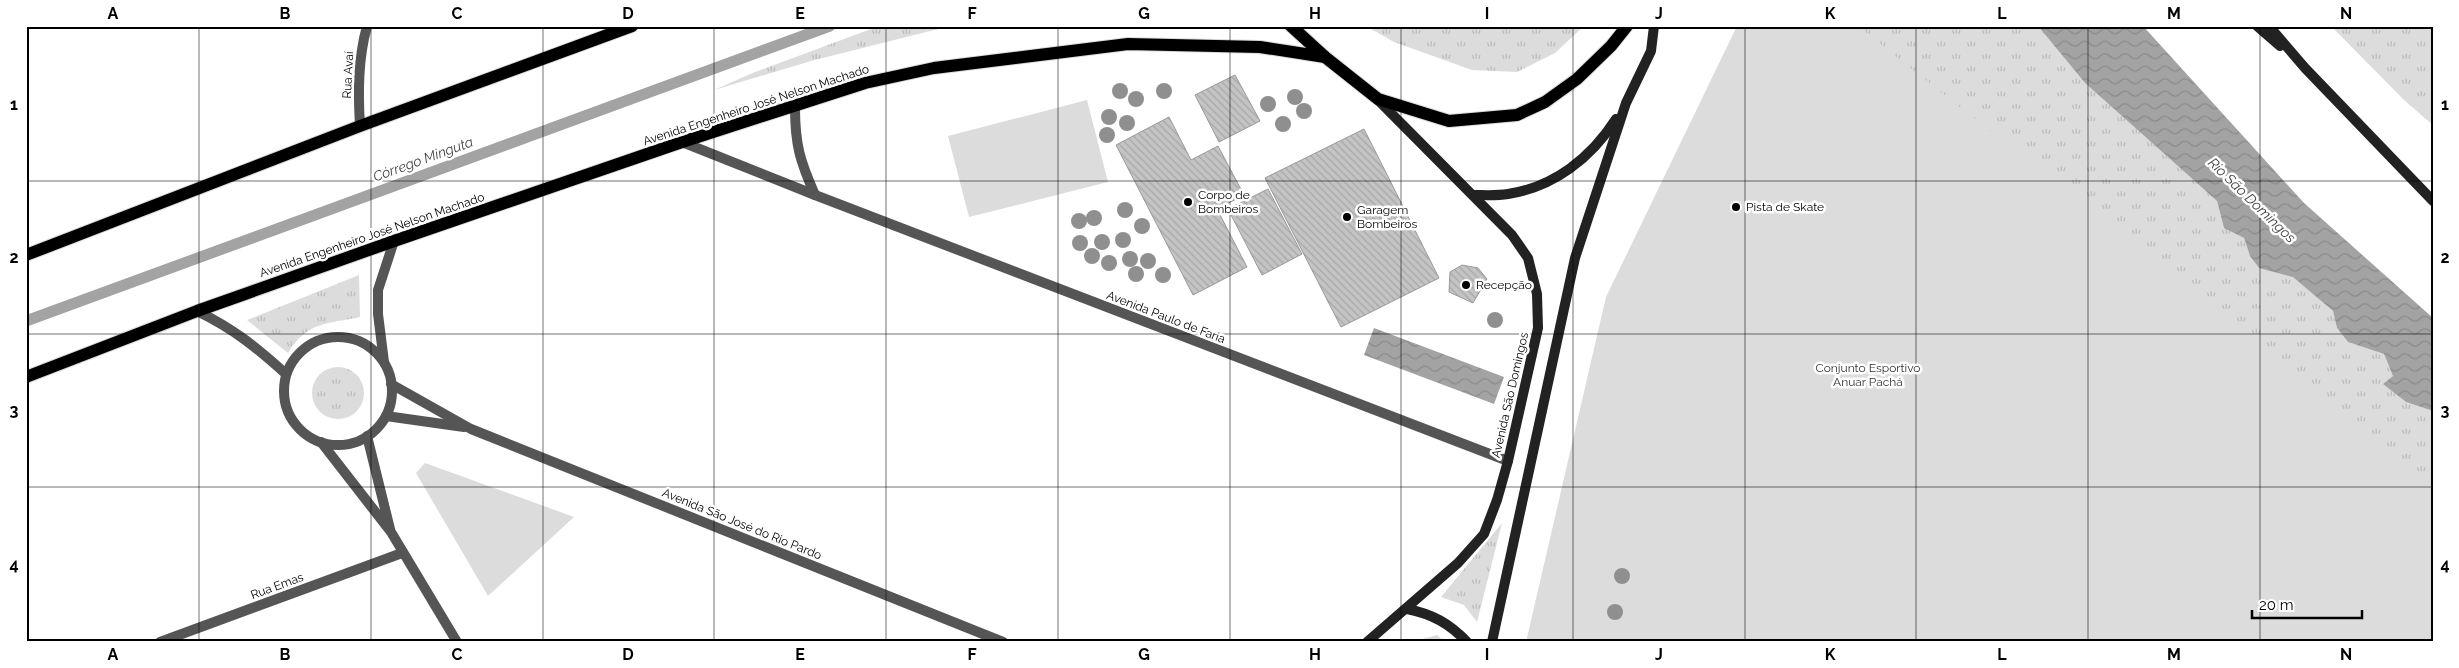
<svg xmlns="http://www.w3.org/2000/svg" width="2459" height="668" viewBox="0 0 2459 668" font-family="Raleway,sans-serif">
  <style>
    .grass { fill: url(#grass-tufts) }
    .green { fill: #dcdcdc }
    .water { fill: url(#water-waves) }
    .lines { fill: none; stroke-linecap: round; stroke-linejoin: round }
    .stream { stroke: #a3a3a3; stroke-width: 11 }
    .building { fill: url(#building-back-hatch); stroke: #999 }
    .primary-casing { stroke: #dbdbdb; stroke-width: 14 }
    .street { stroke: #555; stroke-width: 10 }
    .secondary { stroke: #222; stroke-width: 10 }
    .primary { stroke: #000; stroke-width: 12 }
    .tree { fill: #8f8f8f }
    .grid { fill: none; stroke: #000; stroke-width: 1; stroke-opacity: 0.55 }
    .poi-dot { fill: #000; stroke: #fff; stroke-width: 2 }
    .labels { text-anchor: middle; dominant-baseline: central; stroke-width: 5; stroke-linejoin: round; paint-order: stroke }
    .street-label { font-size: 12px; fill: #000; stroke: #fff }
    .poi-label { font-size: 12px; fill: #000; stroke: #fff; text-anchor: start }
    .park-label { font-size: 12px; fill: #333; stroke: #fff }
    .water-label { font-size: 14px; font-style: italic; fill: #444; stroke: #fff }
    .neatline { fill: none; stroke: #000; stroke-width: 2 }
    .grid-label { font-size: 16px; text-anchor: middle; font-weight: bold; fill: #000 }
  </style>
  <defs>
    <pattern id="grass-tufts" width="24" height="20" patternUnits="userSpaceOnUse" patternTransform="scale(1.25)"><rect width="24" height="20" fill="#dcdcdc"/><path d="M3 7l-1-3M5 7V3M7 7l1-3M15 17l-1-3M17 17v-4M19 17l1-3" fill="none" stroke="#bbb"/></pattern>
    <pattern id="water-waves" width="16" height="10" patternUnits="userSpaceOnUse" patternTransform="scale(1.25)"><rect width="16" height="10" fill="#a3a3a3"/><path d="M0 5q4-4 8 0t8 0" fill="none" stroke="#8b8b8b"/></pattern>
    <pattern id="building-back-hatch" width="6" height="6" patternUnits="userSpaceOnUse" patternTransform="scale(1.25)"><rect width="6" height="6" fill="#c4c4c4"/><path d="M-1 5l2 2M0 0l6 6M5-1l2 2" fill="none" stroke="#a7a7a7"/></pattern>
  </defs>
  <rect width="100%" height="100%" fill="#fff"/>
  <g class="grass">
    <path d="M 879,26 L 950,26 L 811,61 L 714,90 L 755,72 Z"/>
    <path d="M 1366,26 L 1584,26 L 1555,53 L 1517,72 L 1472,70 L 1394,42 Z"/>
    <path d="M 1857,26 L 2038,26 L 2085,83 L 2217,201 L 2224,228 L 2244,238 L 2250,256 L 2259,268 L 2293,276 L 2333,311 L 2337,328 L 2348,342 L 2384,354 L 2393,376 L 2384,384 L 2406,402 L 2433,411 L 2433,492 Z"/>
    <path d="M 2331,26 L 2433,26 L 2433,125 L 2404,100 Z"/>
    <path d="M 359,275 L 360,317 C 328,324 307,321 288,353 L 247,320 Z"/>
    <circle cx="338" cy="393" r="26"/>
    <path d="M 1502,523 L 1477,622 L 1464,605 L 1441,597 Z"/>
  </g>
  <g class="green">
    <path d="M 1737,26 L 1857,26 L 1997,136 L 2433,491 L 2433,642 L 1526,642 L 1606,297 Z"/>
    <path d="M 1087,100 L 1108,182 L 969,217 L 948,136 Z"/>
    <path d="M 425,463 L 574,517 L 488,596 L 416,473 Z"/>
    <path d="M 1437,635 L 1445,642 L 1411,642 Z"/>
  </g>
  <g class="water">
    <path d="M 2038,26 L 2143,26 L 2304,203 L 2433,318 L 2433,411 L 2406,402 L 2383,384 L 2393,376 L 2384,354 L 2348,342 L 2337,328 L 2333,311 L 2293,277 L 2259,268 L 2250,256 L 2244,238 L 2224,228 L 2217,201 L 2085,83 Z"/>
    <path d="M 1374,328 L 1504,377 L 1494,404 L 1364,355 Z"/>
  </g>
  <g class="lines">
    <path class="stream" d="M 26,321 L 830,26"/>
  </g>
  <g class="building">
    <path d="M 1235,75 L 1260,121 L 1219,142 L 1195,95 Z"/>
    <path d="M 1169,117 L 1191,160 L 1218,146 L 1244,195 L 1217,209 L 1247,267 L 1193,295 L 1116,145 Z"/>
    <path d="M 1364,129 L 1439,278 L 1341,327 L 1265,178 Z"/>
    <path d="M 1268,189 L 1302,254 L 1262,275 L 1228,209 Z"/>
    <path d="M 1462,265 L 1478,268 L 1487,279 L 1473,303 L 1449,292 L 1450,272 Z"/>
  </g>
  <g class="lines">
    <defs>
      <g id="primary">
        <path d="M 1291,26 L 1325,57 L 1378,99 L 1449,121 L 1517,115 L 1545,102 L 1577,79 L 1611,46 L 1627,26"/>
        <path d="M 26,255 L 360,126 L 632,26"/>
        <path d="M 26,377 L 197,311 L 394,241 L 682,142 L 865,83 L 934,68 L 1128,44 L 1260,47 L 1325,57"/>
      </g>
    </defs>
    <use href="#primary" class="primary-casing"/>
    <g class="street">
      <path d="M 795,107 C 795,145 800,161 815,195"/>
      <path d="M 360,126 C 358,92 358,59 367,26"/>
      <path d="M 682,142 L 815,195 L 1508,461"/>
      <path d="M 197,311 C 234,329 256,347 286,374"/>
      <circle cx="338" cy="391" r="54"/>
      <path d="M 384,362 L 378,314 L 378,290 L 394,241"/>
      <path d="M 391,384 L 471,429 L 1003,642"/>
      <path d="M 386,416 L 464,427"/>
      <path d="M 367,436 L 390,529"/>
      <path d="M 321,442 L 391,532 L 457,642"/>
      <path d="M 160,642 L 402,553"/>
    </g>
    <g class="secondary">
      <path d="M 2257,26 L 2280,46"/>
      <path d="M 2269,26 L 2305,68 L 2433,201"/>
      <path d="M 1473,195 C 1484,195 1496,196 1508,194 C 1554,187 1591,158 1616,119"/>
      <path d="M 1407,609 C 1432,614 1449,623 1467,642"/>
      <path d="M 1367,642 L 1458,563 L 1484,534 L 1497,500 L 1508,461 L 1538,328 L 1537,294 L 1528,258 L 1512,235 L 1378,100"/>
      <path d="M 1492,642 L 1575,258 L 1626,103 L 1651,51 L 1654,26"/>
    </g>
    <use href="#primary" class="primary"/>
  </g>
  <g class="tree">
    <circle cx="1120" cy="91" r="8"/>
    <circle cx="1164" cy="91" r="8"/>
    <circle cx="1295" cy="97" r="8"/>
    <circle cx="1136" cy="99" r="8"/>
    <circle cx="1268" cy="104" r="8"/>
    <circle cx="1304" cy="111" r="8"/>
    <circle cx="1109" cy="117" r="8"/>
    <circle cx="1127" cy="123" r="8"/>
    <circle cx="1283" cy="124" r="8"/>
    <circle cx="1107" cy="135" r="8"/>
    <circle cx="1125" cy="210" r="8"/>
    <circle cx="1094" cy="218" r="8"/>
    <circle cx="1079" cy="221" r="8"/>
    <circle cx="1142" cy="226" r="8"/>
    <circle cx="1123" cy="240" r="8"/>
    <circle cx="1102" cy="242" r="8"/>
    <circle cx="1080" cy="243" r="8"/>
    <circle cx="1092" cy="256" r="8"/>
    <circle cx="1130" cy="259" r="8"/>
    <circle cx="1148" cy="261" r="8"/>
    <circle cx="1109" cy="263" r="8"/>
    <circle cx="1136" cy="274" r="8"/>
    <circle cx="1163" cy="275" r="8"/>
    <circle cx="1495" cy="320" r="8"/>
    <circle cx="1622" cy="576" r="8"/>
    <circle cx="1615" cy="612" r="8"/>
  </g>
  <path class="grid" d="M 199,26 L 199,642M 371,26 L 371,642M 543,26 L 543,642M 714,26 L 714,642M 886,26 L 886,642M 1058,26 L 1058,642M 1230,26 L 1230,642M 1401,26 L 1401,642M 1573,26 L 1573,642M 1745,26 L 1745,642M 1916,26 L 1916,642M 2088,26 L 2088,642M 2260,26 L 2260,642M 26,181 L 2433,181M 26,334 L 2433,334M 26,487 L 2433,487"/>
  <g class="poi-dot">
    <circle cx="1188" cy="202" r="5"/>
    <circle cx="1736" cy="207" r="5"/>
    <circle cx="1347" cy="217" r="5"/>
    <circle cx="1466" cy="285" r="5"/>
  </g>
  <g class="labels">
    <g class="street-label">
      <text transform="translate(348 75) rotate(-87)">Rua Avaí</text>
      <text transform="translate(756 105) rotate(-18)">Avenida Engenheiro José Nelson Machado</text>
      <text transform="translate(372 235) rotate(-19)">Avenida Engenheiro José Nelson Machado</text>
      <text transform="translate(1166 317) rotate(21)">Avenida Paulo de Faria</text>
      <text transform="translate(1510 395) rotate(-77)">Avenida São Domingos</text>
      <text transform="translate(742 524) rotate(22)">Avenida São José do Rio Pardo</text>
      <text transform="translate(277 586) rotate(-20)">Rua Emas</text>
    </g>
    <g class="poi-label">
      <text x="1198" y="195">Corpo de<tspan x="1198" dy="14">Bombeiros</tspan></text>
      <text x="1746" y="207">Pista de Skate</text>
      <text x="1357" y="210">Garagem<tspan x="1357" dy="14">Bombeiros</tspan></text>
      <text x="1476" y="285">Recepção</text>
    </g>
    <g class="park-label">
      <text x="1868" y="368">Conjunto Esportivo<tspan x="1868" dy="14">Anuar Pachá</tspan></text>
    </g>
    <g class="water-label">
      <text transform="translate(423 159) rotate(-20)">Córrego Minguta</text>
      <text transform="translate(2252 200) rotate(44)">Rio São Domingos</text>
    </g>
  </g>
  <rect width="2459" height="668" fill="none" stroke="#ffffff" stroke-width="55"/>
  <path d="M2252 610v8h110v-8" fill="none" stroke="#000000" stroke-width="2.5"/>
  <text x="2259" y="610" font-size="15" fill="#000000" stroke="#ffffff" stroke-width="4" paint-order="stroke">20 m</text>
  <rect x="28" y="28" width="2404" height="612" class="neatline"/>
  <g class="grid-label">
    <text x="113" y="19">A</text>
    <text x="285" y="19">B</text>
    <text x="457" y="19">C</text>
    <text x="628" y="19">D</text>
    <text x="800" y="19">E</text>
    <text x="972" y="19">F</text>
    <text x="1144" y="19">G</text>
    <text x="1315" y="19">H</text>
    <text x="1487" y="19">I</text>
    <text x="1659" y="19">J</text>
    <text x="1830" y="19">K</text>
    <text x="2002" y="19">L</text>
    <text x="2174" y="19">M</text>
    <text x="2346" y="19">N</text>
    <text x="14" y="110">1</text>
    <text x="2445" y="110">1</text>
    <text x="14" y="263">2</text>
    <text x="2445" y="263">2</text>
    <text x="14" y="416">3</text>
    <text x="2445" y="416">3</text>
    <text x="14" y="570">4</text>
    <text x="2445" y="570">4</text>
    <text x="113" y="660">A</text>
    <text x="285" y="660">B</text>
    <text x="457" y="660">C</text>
    <text x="628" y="660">D</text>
    <text x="800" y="660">E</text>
    <text x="972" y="660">F</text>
    <text x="1144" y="660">G</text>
    <text x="1315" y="660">H</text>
    <text x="1487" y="660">I</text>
    <text x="1659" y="660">J</text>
    <text x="1830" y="660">K</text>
    <text x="2002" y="660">L</text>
    <text x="2174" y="660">M</text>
    <text x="2346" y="660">N</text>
  </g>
</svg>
